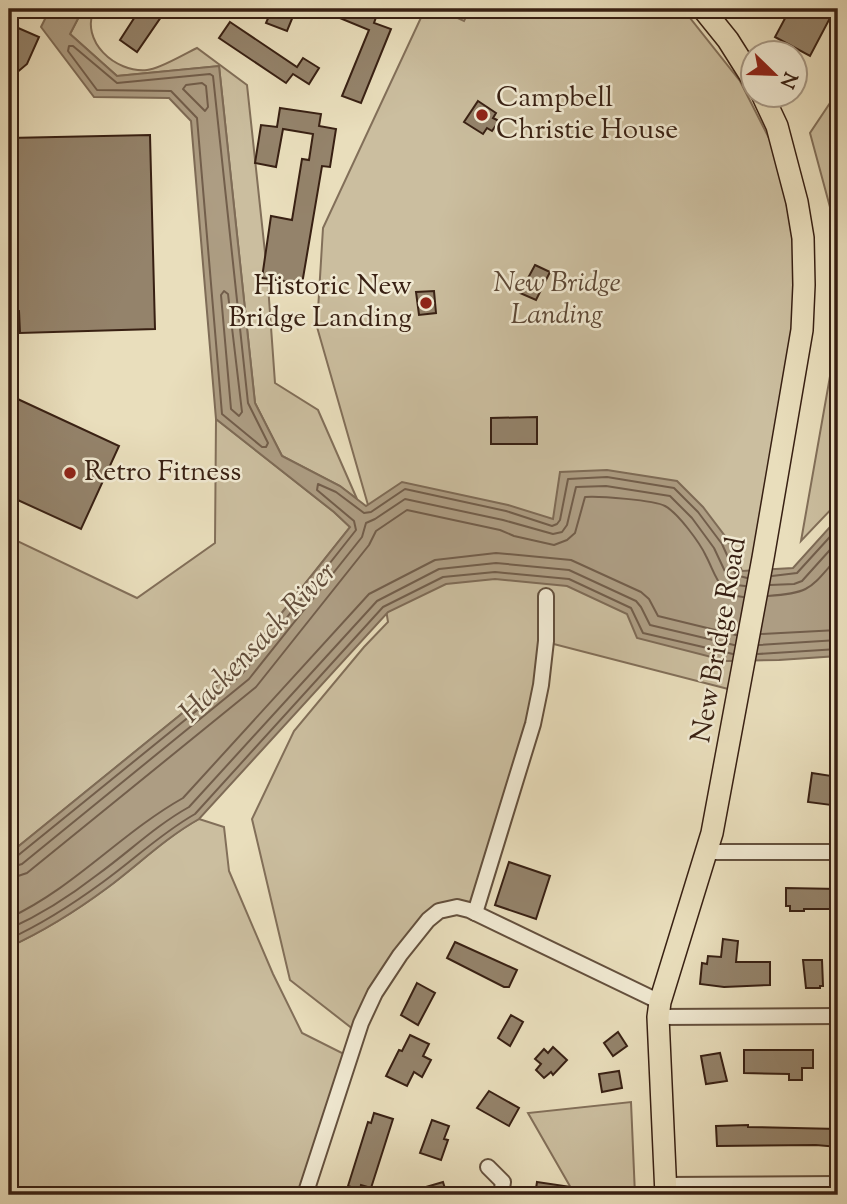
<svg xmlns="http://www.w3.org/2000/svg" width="847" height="1204" viewBox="0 0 847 1204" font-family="'Sorts Mill Goudy',serif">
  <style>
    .green { fill: #cbbe9f; stroke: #826f59; stroke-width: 2 }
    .water { fill: #ad9d83; stroke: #7e6b56; stroke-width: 2 }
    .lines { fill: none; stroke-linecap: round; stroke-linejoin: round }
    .shore { stroke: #725e4b; stroke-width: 2 }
    .building { fill: #94836b; stroke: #382013; stroke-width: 2 }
    .minor-casing { stroke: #64503d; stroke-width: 18 }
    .primary-casing { stroke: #382013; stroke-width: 24 }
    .minor { stroke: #f1ead3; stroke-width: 14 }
    .primary { stroke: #e9debc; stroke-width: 21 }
    .poi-dot { fill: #8f2418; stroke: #f1ead3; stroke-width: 2.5 }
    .labels { text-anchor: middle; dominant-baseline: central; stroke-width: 5; stroke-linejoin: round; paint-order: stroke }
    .poi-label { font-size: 28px; fill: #382013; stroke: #f1ead3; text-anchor: start }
    .park-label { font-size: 28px; font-style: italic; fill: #5d4836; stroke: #f1ead3 }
    .street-label { font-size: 28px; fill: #382013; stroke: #f1ead3 }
    .water-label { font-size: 30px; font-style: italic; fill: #614c3a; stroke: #f1ead3 }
  </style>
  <rect width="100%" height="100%" fill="#e9debc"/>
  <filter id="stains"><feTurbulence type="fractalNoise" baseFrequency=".00286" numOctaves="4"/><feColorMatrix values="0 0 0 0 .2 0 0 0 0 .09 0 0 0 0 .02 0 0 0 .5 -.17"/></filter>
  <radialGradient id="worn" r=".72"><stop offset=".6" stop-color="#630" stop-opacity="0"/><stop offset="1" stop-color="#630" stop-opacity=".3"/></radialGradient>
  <g class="green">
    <path d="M 83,9 L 94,9 C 80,41 115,73 147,70 C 160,69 184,54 197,48 L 247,85 L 267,271 L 275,383 L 318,410 L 357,499 L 340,486 L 282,456 L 255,403 L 219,66 L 117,76 L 70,34 Z"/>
    <path d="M 425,9 L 438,9 L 464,21 L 470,9 L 681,9 L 686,13 L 740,81 L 776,152 L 794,241 L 796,331 L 732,690 L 546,642 L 541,685 L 469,910 L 428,920 L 358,1033 L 290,980 L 252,819 L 294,731 L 364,647 L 388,622 L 372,519 L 317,327 L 323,228 Z"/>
    <path d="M 838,91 L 838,161 L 832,156 L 838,202 L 838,502 L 801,541 L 835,348 L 837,233 L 810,133 Z"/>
    <path d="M 216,419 L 334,512 L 350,527 L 238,668 L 9,854 L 9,537 L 137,598 L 215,543 Z"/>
    <path d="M 199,819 L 224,827 L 229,871 L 273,974 L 302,1033 L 350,1057 L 305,1195 L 9,1195 L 9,947 C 44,931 76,911 107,888 C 138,865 165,838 199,819 Z"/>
    <path d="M 631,1102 L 635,1195 L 575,1195 L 528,1113 Z"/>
  </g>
  <path class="water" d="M 50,9 L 83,9 L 70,34 L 117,76 L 219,66 L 255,403 L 282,456 L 340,486 L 366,506 L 402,482 L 508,505 L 553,519 L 560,472 L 607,470 L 677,481 L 703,507 L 728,540 L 742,571 L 793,568 L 838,518 L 838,656 L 779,660 L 727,661 L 637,638 L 627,614 L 567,586 L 495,579 L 446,584 L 388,612 L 199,819 C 165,838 138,865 107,888 C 76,911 44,931 9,947 L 9,854 L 238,668 L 350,527 L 334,512 L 216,419 L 191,121 L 169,98 L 94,97 L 41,27 Z"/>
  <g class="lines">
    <g class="shore">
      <path d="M 69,46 L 73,46 L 117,83 L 210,74 L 213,76 L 248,403 L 268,443 L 266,447 L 262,447 L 222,414 L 197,118 L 171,91 L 97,90 L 68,51 Z"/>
      <path d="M 202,83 L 206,86 L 208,107 L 205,111 L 183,89 L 186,85 Z"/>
      <path d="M 224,291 L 228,294 L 242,412 L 239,416 L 231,409 L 221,295 Z"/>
      <path d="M 772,576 L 797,573 L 838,528"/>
      <path d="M 770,585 L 794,584 L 802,581 L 838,541"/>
      <path d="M 768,596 C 812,593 810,588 838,557"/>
      <path d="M 761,634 L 838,630"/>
      <path d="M 759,645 L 838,640"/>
      <path d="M 758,654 L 838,649"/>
      <path d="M 9,859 L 16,857 L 243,673 L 356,530 L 354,521 L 317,490 L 318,484 L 336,492 L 364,513 L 371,512 L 405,489 L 506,511 L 552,526 L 557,524 L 560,520 L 568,479 L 607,477 L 674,488 L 698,512 L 722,544 L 736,575 L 747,578"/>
      <path d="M 9,868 L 22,864 L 249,679 L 362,537 L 366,523 L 375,519 L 405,499 L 503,520 L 553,534 L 562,532 L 567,525 L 576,487 L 606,486 L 670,496 L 692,518 L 714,548 L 729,580 L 736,585 L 745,586"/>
      <path d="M 9,879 L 27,873 L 256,687 L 369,545 L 376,531 L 407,510 L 500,530 L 514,536 L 554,545 L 567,540 L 575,533 L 585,497 C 599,496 654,500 665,506 C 678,513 700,543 706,556 C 716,575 719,595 743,597"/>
      <path d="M 9,918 C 74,888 121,833 183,798 L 369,594 L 435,560 L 496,553 L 571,560 L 641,592 L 649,599 L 658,616 L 736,635"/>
      <path d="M 9,929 C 40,915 70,896 97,875 C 129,852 155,826 189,807 L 377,601 L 439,569 L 496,563 L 569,570 L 636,601 L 641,607 L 650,625 L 734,645"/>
      <path d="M 9,939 C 42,924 73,904 103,882 C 135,859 160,834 195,814 L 383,607 L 443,577 L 495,572 L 569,579 L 631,608 L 643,633 L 733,654"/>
    </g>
  </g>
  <g class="building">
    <path d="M 140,9 L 163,9 L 159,15 L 161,17 L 137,52 L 120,40 Z"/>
    <path d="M 272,9 L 296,9 L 287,31 L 266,23 Z"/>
    <path d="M 318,9 L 379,9 L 374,23 L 391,29 L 361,103 L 342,96 L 369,30 Z"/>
    <path d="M 790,9 L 830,9 L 826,16 L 830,18 L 810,56 L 775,37 Z"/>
    <path d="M 230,22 L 297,67 L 303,58 L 319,68 L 309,84 L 293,74 L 286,83 L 219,38 Z"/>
    <path d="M 9,24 L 39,37 L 27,64 L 9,79 Z"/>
    <path d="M 478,101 L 496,113 L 493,118 L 499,121 L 492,131 L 487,128 L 483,134 L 464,122 Z"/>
    <path d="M 280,108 L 321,114 L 319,126 L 336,129 L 330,167 L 322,166 L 302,284 L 262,278 L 271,216 L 292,220 L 302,159 L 309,160 L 313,134 L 283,129 L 276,167 L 255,163 L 261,125 L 277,127 Z"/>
    <path d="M 150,135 L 155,329 L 20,333 L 19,311 L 9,312 L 9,249 L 14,249 L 13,217 L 9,218 L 9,138 Z"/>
    <path d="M 535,265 L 550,272 L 536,300 L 520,293 Z"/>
    <path d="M 434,291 L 436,313 L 419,315 L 416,292 Z"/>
    <path d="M 9,395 L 119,446 L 81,529 L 9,496 Z"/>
    <path d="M 537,417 L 537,444 L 491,444 L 491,418 Z"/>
    <path d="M 812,773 L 838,777 L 838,792 L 833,791 L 831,805 L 808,802 Z"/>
    <path d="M 509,862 L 550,876 L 536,919 L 495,905 Z"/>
    <path d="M 786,888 L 838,889 L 838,909 L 804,909 L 804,911 L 790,911 L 790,906 L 786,906 Z"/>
    <path d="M 723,939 L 738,941 L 736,962 L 770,962 L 770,985 L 724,987 L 700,984 L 702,963 L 707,964 L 708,956 L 721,957 Z"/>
    <path d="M 455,942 L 517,970 L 509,987 L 504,987 L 447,958 Z"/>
    <path d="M 803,960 L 822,960 L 823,986 L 820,986 L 820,988 L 806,988 Z"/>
    <path d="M 417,983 L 435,993 L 418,1025 L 401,1015 Z"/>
    <path d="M 511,1015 L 523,1022 L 510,1046 L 498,1038 Z"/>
    <path d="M 618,1032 L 627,1046 L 613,1056 L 604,1043 Z"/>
    <path d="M 410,1035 L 429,1044 L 423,1056 L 431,1060 L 422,1077 L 414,1072 L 407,1086 L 386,1076 L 399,1050 L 402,1051 Z"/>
    <path d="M 553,1047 L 567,1060 L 553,1075 L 551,1072 L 544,1078 L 536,1070 L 541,1064 L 535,1059 L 544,1049 L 548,1053 Z"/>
    <path d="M 744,1050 L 813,1050 L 813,1068 L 802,1068 L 802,1080 L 789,1080 L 789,1074 L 744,1073 Z"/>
    <path d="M 720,1053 L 727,1081 L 706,1084 L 701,1056 Z"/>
    <path d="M 619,1071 L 622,1088 L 602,1092 L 599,1074 Z"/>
    <path d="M 489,1091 L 519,1108 L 509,1126 L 477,1108 Z"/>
    <path d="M 374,1113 L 393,1119 L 371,1188 L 361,1185 L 360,1190 L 348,1186 L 368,1122 L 371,1123 Z"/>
    <path d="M 432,1120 L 449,1126 L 444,1139 L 448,1140 L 441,1160 L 420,1153 Z"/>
    <path d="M 748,1125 L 748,1127 L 838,1129 L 838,1147 L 816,1145 L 717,1146 L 716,1126 Z"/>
    <path d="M 443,1182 L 447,1195 L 410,1195 L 409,1192 Z"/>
    <path d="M 537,1182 L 578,1188 L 578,1195 L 535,1195 Z"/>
  </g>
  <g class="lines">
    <defs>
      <g id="minor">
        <path d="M 705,852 L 838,852"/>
        <path d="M 475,913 L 533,724 L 541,685 L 546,641 L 546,596"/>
        <path d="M 658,1017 L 838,1016"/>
        <path d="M 488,1167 L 503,1182 L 501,1195"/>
        <path d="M 665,1185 L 838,1184"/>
        <path d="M 305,1195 L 361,1023 L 375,993 L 400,955 L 428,920 L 439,911 L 457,907 L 469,910 L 660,1002"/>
      </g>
      <g id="primary">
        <path d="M 703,9 L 728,40 L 752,78"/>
        <path d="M 666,1195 L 658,1017 L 660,1002 L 712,833 L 763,558 L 802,330 L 804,285 L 803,238 L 797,202 L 777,126 L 762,94"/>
      </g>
    </defs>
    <use href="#minor" class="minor-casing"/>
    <use href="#primary" class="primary-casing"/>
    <use href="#minor" class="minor"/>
    <use href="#primary" class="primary"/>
  </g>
  <g class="poi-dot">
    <circle cx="482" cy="115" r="7"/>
    <circle cx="426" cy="303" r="7"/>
    <circle cx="70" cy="473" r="7"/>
  </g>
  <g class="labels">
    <g class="poi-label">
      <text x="496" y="99">Campbell<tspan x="496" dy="32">Christie House</tspan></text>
      <text x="412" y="287" text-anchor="end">Historic New<tspan x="412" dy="32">Bridge Landing</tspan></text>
      <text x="84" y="473">Retro Fitness</text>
    </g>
    <g class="park-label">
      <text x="557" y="284">New Bridge<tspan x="557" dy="32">Landing</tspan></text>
    </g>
    <g class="street-label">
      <text transform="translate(720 640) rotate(-80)">New Bridge Road</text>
    </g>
    <g class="water-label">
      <text transform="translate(259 643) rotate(-46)">Hackensack River</text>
    </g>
  </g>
  <rect width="847" height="1204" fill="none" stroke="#e9debc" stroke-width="35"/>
  <rect x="10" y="10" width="826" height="1183" fill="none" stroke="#382013" stroke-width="3.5"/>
  <rect x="18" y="18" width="812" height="1169" fill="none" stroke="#382013" stroke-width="2"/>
  <g transform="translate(774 74) rotate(113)"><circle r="33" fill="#f1ead3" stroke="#a79986" stroke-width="2"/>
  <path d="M0-5L12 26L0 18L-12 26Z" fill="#8f2418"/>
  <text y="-10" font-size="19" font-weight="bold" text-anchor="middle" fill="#382013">N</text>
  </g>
  <rect width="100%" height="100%" filter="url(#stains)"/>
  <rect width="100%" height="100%" fill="url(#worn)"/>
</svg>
